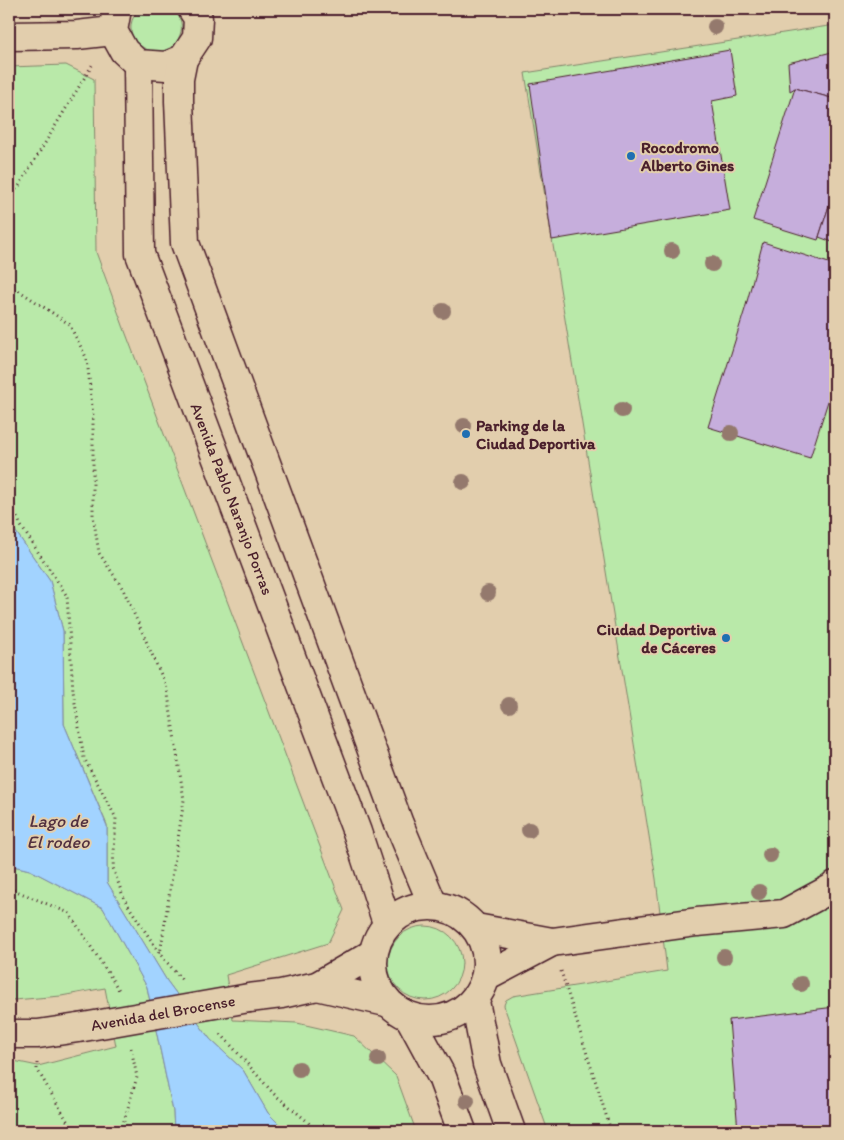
<svg xmlns="http://www.w3.org/2000/svg" width="844" height="1140" viewBox="0 0 844 1140" font-family="Itim,sans-serif">
  <style>
    .green { fill: #b9e9a9; stroke: #82846a }
    .water { fill: #a2d3ff; stroke: #7f8baa }
    .building { fill: #c6aedc; stroke: #4a1f2b }
    .lines { fill: none; stroke-linecap: round; stroke-linejoin: round }
    .minor-casing { stroke: #4a1f2b; stroke-width: 31 }
    .major-casing { stroke: #4a1f2b; stroke-width: 31 }
    .path { stroke: #4a1f2b; stroke-width: 3; stroke-dasharray: 1 4; stroke-linecap: butt }
    .minor { stroke: #e2cead; stroke-width: 28 }
    .major { stroke: #e2cead; stroke-width: 28 }
    .minor-bridge-casing { stroke: #4a1f2b; stroke-width: 31; stroke-linecap: butt }
    .minor-bridge { stroke: #e2cead; stroke-width: 28 }
    .tree { fill: #94796d }
    .poi-dot { fill: #1f6fb2; stroke: #e2cead; stroke-width: 2 }
    .labels { text-anchor: middle; dominant-baseline: central; stroke-width: 4; stroke-linejoin: round; paint-order: stroke }
    .poi-label { font-size: 16px; font-weight: bold; fill: #4a1f2b; stroke: #e2cead; text-anchor: start }
    .street-label { font-size: 16px; fill: #4a1f2b; stroke: #e2cead }
    .water-label { font-size: 18px; font-style: italic; fill: #533140; stroke: #e2cead }
  </style>
  <rect width="100%" height="100%" fill="#e2cead"/>
  <filter id="ink" filterUnits="userSpaceOnUse"><feTurbulence type="fractalNoise" baseFrequency=".02" numOctaves="2"/><feDisplacementMap in="SourceGraphic" scale="10" xChannelSelector="R" yChannelSelector="G"/><feConvolveMatrix kernelMatrix="1 2 1 2 8 2 1 2 1" color-interpolation-filters="sRGB"/></filter>
  <g filter="url(#ink)">
    <g class="green">
      <path d="M 139,9 L 175,10 C 181,18 183,26 180,35 C 167,71 110,42 139,9 Z"/>
      <path d="M 835,25 L 835,1131 L 548,1131 L 505,1009 L 504,1005 L 506,1000 L 513,996 L 667,971 L 656,879 L 525,73 Z"/>
      <path d="M 66,65 L 94,79 L 96,252 L 125,331 L 344,910 L 328,943 L 226,975 L 233,1020 L 297,1023 L 354,1036 L 396,1076 L 416,1131 L 284,1130 L 268,1113 L 243,1070 L 210,1039 L 167,981 L 107,882 L 107,825 L 64,724 L 63,631 L 50,581 L 9,522 L 9,67 Z"/>
      <path d="M 9,865 L 30,870 L 103,908 L 147,987 L 173,1111 L 174,1131 L 9,1131 L 9,1060 L 38,1066 L 116,1046 L 105,988 L 61,996 L 14,1000 L 9,999 Z"/>
      <circle cx="425" cy="963" r="37"/>
    </g>
    <path class="water" d="M 9,522 L 50,581 L 63,631 L 64,724 L 107,826 L 107,882 L 167,981 L 210,1039 L 243,1070 L 268,1113 L 286,1131 L 174,1131 L 173,1111 L 147,987 L 103,908 L 30,870 L 9,865 Z"/>
    <g class="building">
      <path d="M 766,9 L 789,9 L 789,14 L 766,12 Z"/>
      <path d="M 730,50 L 737,96 L 712,101 L 730,210 L 552,240 L 530,84 Z"/>
      <path d="M 832,52 L 835,53 L 835,99 L 795,88 L 790,91 L 788,63 Z"/>
      <path d="M 795,88 L 835,99 L 835,187 L 818,240 L 753,220 Z"/>
      <path d="M 835,187 L 835,243 L 819,237 Z"/>
      <path d="M 763,242 L 835,265 L 835,379 L 810,458 L 708,427 L 745,309 Z"/>
      <path d="M 835,1007 L 835,1131 L 738,1131 L 729,1020 Z"/>
    </g>
    <g class="lines">
      <defs>
        <g id="minor">
          <path d="M 9,36 L 77,35 L 113,31"/>
          <path d="M 476,928 L 552,942 L 697,922 L 784,914 L 834,887 L 835,885"/>
          <path d="M 486,977 L 552,942"/>
          <path d="M 317,986 L 386,1002"/>
          <path d="M 249,998 L 281,994 L 317,986 L 372,954"/>
          <path d="M 9,1034 L 38,1034 L 78,1028"/>
        </g>
        <g id="major">
          <path d="M 117,9 L 113,31 L 124,51 L 138,64 L 166,66 L 183,59 L 197,38 L 198,18 L 192,9"/>
          <path d="M 183,59 L 179,79 L 179,101 L 185,243 L 399,824 L 433,905"/>
          <path d="M 138,64 L 140,254 L 357,832 L 387,923"/>
          <circle cx="430" cy="963" r="57"/>
          <path d="M 475,1001 L 487,1064 L 511,1131"/>
          <path d="M 410,1018 L 442,1077 L 462,1131"/>
        </g>
      </defs>
      <use href="#minor" class="minor-casing"/>
      <use href="#major" class="major-casing"/>
      <g class="path">
        <path d="M 9,197 L 19,186 L 94,62"/>
        <path d="M 9,292 L 18,290 L 69,324 L 87,359 L 93,416 L 93,515 L 99,553 L 123,589 L 167,688 L 184,800 L 160,954"/>
        <path d="M 9,499 L 21,526 L 67,596 L 73,691 L 84,758 L 116,818 L 113,868 L 124,899 L 160,954 L 182,980"/>
        <path d="M 9,888 L 69,913 L 119,990"/>
        <path d="M 561,971 L 611,1131"/>
        <path d="M 221,1034 L 274,1094 L 307,1121 L 315,1131"/>
        <path d="M 37,1063 L 37,1069 L 73,1131"/>
        <path d="M 123,1126 L 135,1131"/>
        <path d="M 121,1131 L 137,1077 L 131,1048"/>
      </g>
      <use href="#minor" class="minor"/>
      <use href="#major" class="major"/>
      <defs>
        <path id="minor-bridge" d="M 78,1028 L 249,998"/>
      </defs>
      <use href="#minor-bridge" class="minor-bridge-casing"/>
      <use href="#minor-bridge" class="minor-bridge"/>
    </g>
    <g class="tree">
      <circle cx="715" cy="27" r="8"/>
      <circle cx="672" cy="251" r="8"/>
      <circle cx="712" cy="264" r="8"/>
      <circle cx="443" cy="311" r="8"/>
      <circle cx="622" cy="410" r="8"/>
      <circle cx="464" cy="426" r="8"/>
      <circle cx="731" cy="433" r="8"/>
      <circle cx="463" cy="482" r="8"/>
      <circle cx="488" cy="593" r="8"/>
      <circle cx="509" cy="705" r="8"/>
      <circle cx="529" cy="830" r="8"/>
      <circle cx="770" cy="855" r="8"/>
      <circle cx="759" cy="892" r="8"/>
      <circle cx="724" cy="957" r="8"/>
      <circle cx="801" cy="984" r="8"/>
      <circle cx="378" cy="1059" r="8"/>
      <circle cx="299" cy="1069" r="8"/>
      <circle cx="467" cy="1101" r="8"/>
    </g>
  </g>
  <g class="poi-dot">
    <circle cx="631" cy="156" r="5"/>
    <circle cx="466" cy="434" r="5"/>
    <circle cx="726" cy="638" r="5"/>
  </g>
  <g class="labels">
    <g class="poi-label">
      <text x="641" y="147">Rocodromo<tspan x="641" dy="18">Alberto Gines</tspan></text>
      <text x="476" y="425">Parking de la<tspan x="476" dy="18">Ciudad Deportiva</tspan></text>
      <text x="716" y="629" text-anchor="end">Ciudad Deportiva<tspan x="716" dy="18">de Cáceres</tspan></text>
    </g>
    <g class="street-label">
      <text transform="translate(232 499) rotate(69)">Avenida Pablo Naranjo Porras</text>
      <text transform="translate(163 1013) rotate(-10)">Avenida del Brocense</text>
    </g>
    <g class="water-label">
      <text x="58" y="821">Lago de<tspan x="58" dy="21">El rodeo</tspan></text>
    </g>
  </g>
  <rect width="844" height="1140" fill="none" stroke="#e2cead" stroke-width="30"/>
  <rect x="15" y="15" width="814" height="1110" fill="none" stroke="#4a1f2b" stroke-width="2" filter="url(#ink)"/>
</svg>
